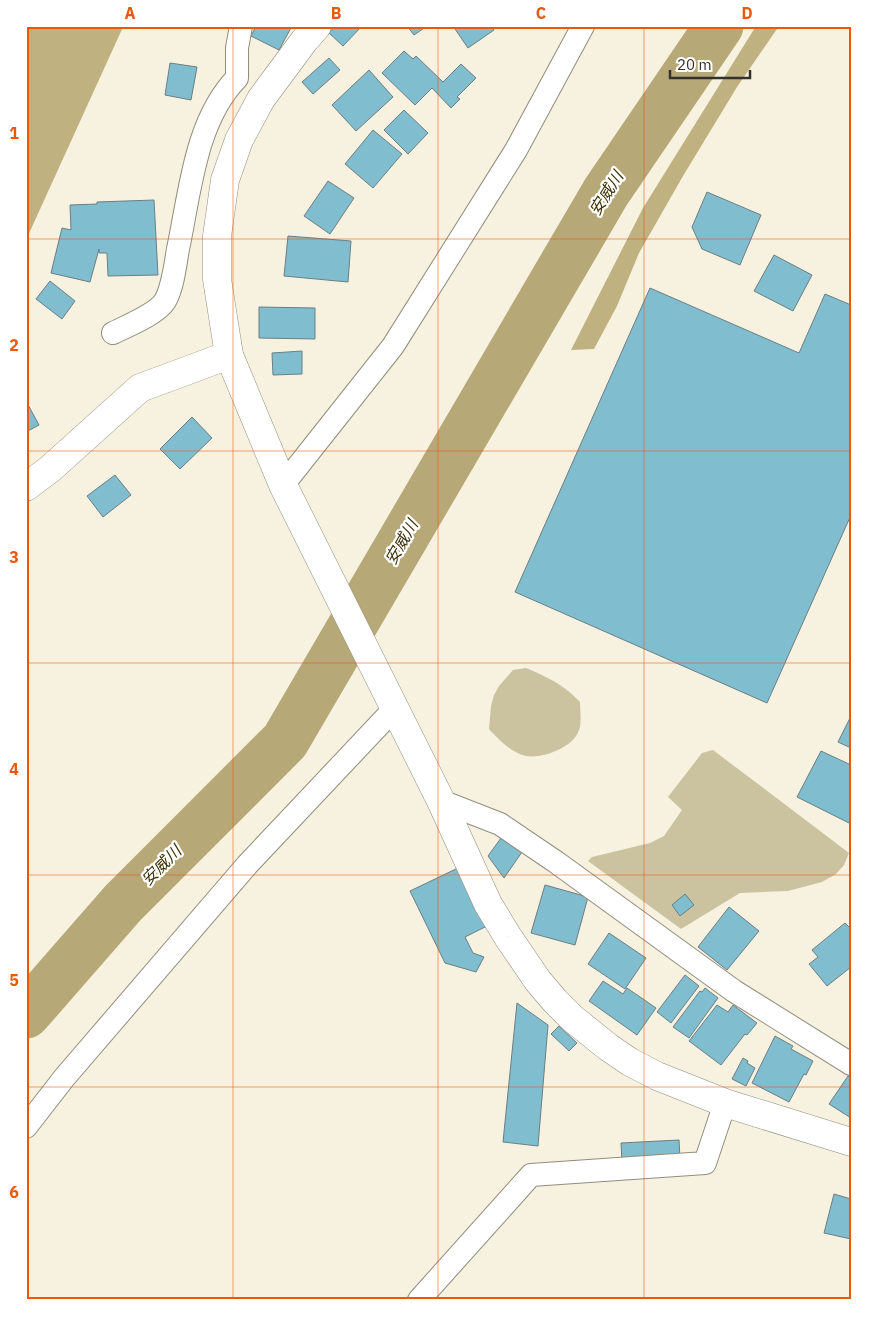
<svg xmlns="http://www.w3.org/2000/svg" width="877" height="1326" viewBox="0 0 877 1326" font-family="'IBM Plex Sans','Noto Sans JP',sans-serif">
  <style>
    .green { fill: #cbc2a0 }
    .forest { fill: #bfb180 }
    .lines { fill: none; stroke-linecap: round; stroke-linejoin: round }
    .river { stroke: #b6a877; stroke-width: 49 }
    .building { fill: #80bdcf; stroke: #6b7e84 }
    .street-casing { stroke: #918d7d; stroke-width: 24 }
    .secondary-casing { stroke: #918d7d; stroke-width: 29 }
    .street { stroke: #fff; stroke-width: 22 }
    .secondary { stroke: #fff; stroke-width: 28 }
    .grid { fill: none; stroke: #e8590c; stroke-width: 1; stroke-opacity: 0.55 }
    .labels { text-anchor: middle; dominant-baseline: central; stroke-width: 4.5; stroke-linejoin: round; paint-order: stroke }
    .water-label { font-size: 16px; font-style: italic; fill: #3b3107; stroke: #fff }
    .neatline { fill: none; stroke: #e8590c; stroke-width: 2 }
    .grid-label { font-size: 16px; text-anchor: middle; font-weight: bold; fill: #e8590c }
  </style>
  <rect width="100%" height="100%" fill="#f7f2e0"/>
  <g class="green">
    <path d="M 526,668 C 549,678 563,684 580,702 C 580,711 582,722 579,730 C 574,747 543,759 526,756 C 513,754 497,738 489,729 L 491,706 L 494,695 L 499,686 L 513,670 Z"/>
    <path d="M 713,750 L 849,853 L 844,865 L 836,874 L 822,882 L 788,891 L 740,893 L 681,929 L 588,861 L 592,857 L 650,843 L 664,836 L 682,810 L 668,797 L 702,753 Z"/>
  </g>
  <g class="forest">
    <path d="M 26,26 L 123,27 L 26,240 Z"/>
    <path d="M 756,26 L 779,26 L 737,87 L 683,176 L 639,253 L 617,306 L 594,349 L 571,350 L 643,208 Z"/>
  </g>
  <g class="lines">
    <path class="river" d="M 26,1014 L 123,903 L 285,741 L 606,192 L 719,26"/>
  </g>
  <g class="building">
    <path d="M 256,26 L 292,26 L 279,50 L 251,36 Z"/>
    <path d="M 335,26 L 362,26 L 343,46 L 329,33 Z"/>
    <path d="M 407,26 L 427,26 L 414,35 Z"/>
    <path d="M 453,26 L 492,26 L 494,30 L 468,48 Z"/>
    <path d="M 404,51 L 413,59 L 416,56 L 443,82 L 461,64 L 476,78 L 457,97 L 460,99 L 451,108 L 432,88 L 415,105 L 382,73 Z"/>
    <path d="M 329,58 L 340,70 L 313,94 L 302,82 Z"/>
    <path d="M 170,63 L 197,67 L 191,100 L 165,95 Z"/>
    <path d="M 369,70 L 393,97 L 356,131 L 332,105 Z"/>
    <path d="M 404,110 L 428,133 L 408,154 L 384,130 Z"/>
    <path d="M 373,130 L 402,154 L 373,188 L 345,164 Z"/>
    <path d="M 328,181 L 354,198 L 330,234 L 304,216 Z"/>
    <path d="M 707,192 L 761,215 L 740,265 L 702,249 L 692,227 Z"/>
    <path d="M 154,200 L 158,275 L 108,276 L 107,253 L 99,253 L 99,249 L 90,282 L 51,273 L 62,228 L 71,230 L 70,205 L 97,204 L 97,202 Z"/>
    <path d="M 288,236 L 351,241 L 348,282 L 284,276 Z"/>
    <path d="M 774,255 L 812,275 L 793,311 L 754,291 Z"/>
    <path d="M 50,281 L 75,301 L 62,319 L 36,299 Z"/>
    <path d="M 650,288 L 799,353 L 825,294 L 851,305 L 851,515 L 767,703 L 515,592 Z"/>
    <path d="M 259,307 L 315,308 L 315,339 L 259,338 Z"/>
    <path d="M 302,351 L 302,374 L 273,375 L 272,353 Z"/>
    <path d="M 26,401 L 39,425 L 26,432 Z"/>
    <path d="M 192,417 L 212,438 L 180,469 L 160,449 Z"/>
    <path d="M 115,475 L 131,495 L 103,517 L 87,496 Z"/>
    <path d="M 851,716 L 851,748 L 838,742 Z"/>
    <path d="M 821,751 L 851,765 L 851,824 L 797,797 Z"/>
    <path d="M 501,838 L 522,852 L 504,878 L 488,856 Z"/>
    <path d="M 458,868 L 487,926 L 465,937 L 473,953 L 484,957 L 476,972 L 445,963 L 410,891 Z"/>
    <path d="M 545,885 L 588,897 L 575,945 L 531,933 Z"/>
    <path d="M 685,894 L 694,905 L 680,916 L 672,905 Z"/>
    <path d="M 729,907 L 759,931 L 727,970 L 698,947 Z"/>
    <path d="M 845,923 L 851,929 L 851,967 L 827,986 L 809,964 L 818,957 L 812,950 Z"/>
    <path d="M 609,933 L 646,958 L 625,989 L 588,964 Z"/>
    <path d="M 685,975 L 699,986 L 671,1023 L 657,1012 Z"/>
    <path d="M 603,981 L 623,994 L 627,988 L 656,1008 L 637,1035 L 589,1001 Z"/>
    <path d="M 705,988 L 718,998 L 689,1038 L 673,1027 L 700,991 L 702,992 Z"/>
    <path d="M 517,1003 L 548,1025 L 538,1146 L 503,1142 Z"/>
    <path d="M 717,1005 L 728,1012 L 733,1005 L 757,1023 L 747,1035 L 745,1034 L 721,1065 L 689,1041 Z"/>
    <path d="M 559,1026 L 577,1043 L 569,1051 L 551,1034 Z"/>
    <path d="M 775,1036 L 793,1046 L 791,1049 L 813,1061 L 806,1075 L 804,1074 L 789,1102 L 752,1083 Z"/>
    <path d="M 743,1058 L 748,1061 L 747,1063 L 755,1068 L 746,1086 L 732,1079 Z"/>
    <path d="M 848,1076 L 851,1078 L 851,1118 L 829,1104 Z"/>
    <path d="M 679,1140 L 680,1159 L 622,1162 L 621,1143 Z"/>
    <path d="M 834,1194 L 851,1199 L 851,1239 L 824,1233 Z"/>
  </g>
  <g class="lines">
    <defs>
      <g id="street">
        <path d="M 113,333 C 127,326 157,314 165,301 C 173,287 175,266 178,249 C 190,193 195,121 237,78 L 237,48 L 241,26"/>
        <path d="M 283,485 L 393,346 L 516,150 L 583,26"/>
        <path d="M 441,801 L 500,824 L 556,862 L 734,991 L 851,1064"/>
        <path d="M 26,1127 L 64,1078 L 247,865 L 395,708"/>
        <path d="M 419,1300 L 531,1175 L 705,1163 L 725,1103"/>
      </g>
      <g id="secondary">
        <path d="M 317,26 L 304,41 L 261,99 L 239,140 L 225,180 L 217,236 L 217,279 L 229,355 L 283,485 L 441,801 L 488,904 L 508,937 L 538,981 L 555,1001 L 572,1018 L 608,1047 L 630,1062 L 657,1076 L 725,1103 L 851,1142"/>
        <path d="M 26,487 L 50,469 L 140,388 L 229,355"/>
      </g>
    </defs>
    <use href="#street" class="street-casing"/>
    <use href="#secondary" class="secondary-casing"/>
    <use href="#street" class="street"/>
    <use href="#secondary" class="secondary"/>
  </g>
  <path class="grid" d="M 233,26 L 233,1300M 438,26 L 438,1300M 644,26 L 644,1300M 26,239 L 851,239M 26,451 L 851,451M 26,663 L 851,663M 26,875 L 851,875M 26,1087 L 851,1087"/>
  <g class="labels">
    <g class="water-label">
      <text transform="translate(606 193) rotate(-58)">安威川</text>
      <text transform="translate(401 542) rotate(-60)">安威川</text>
      <text transform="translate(161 865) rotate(-45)">安威川</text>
    </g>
  </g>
  <rect width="877" height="1326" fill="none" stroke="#ffffff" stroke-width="55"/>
  <path d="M670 70v8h80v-8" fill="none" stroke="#33312a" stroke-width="2.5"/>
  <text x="677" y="70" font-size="15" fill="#33312a" stroke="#ffffff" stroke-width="4" paint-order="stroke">20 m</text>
  <rect x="28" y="28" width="822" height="1270" class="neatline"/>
  <g class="grid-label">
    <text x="130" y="19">A</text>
    <text x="336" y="19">B</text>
    <text x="541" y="19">C</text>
    <text x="747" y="19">D</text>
    <text x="14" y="139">1</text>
    <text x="14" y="351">2</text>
    <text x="14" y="563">3</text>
    <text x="14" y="775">4</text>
    <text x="14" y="986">5</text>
    <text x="14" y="1198">6</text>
  </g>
</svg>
